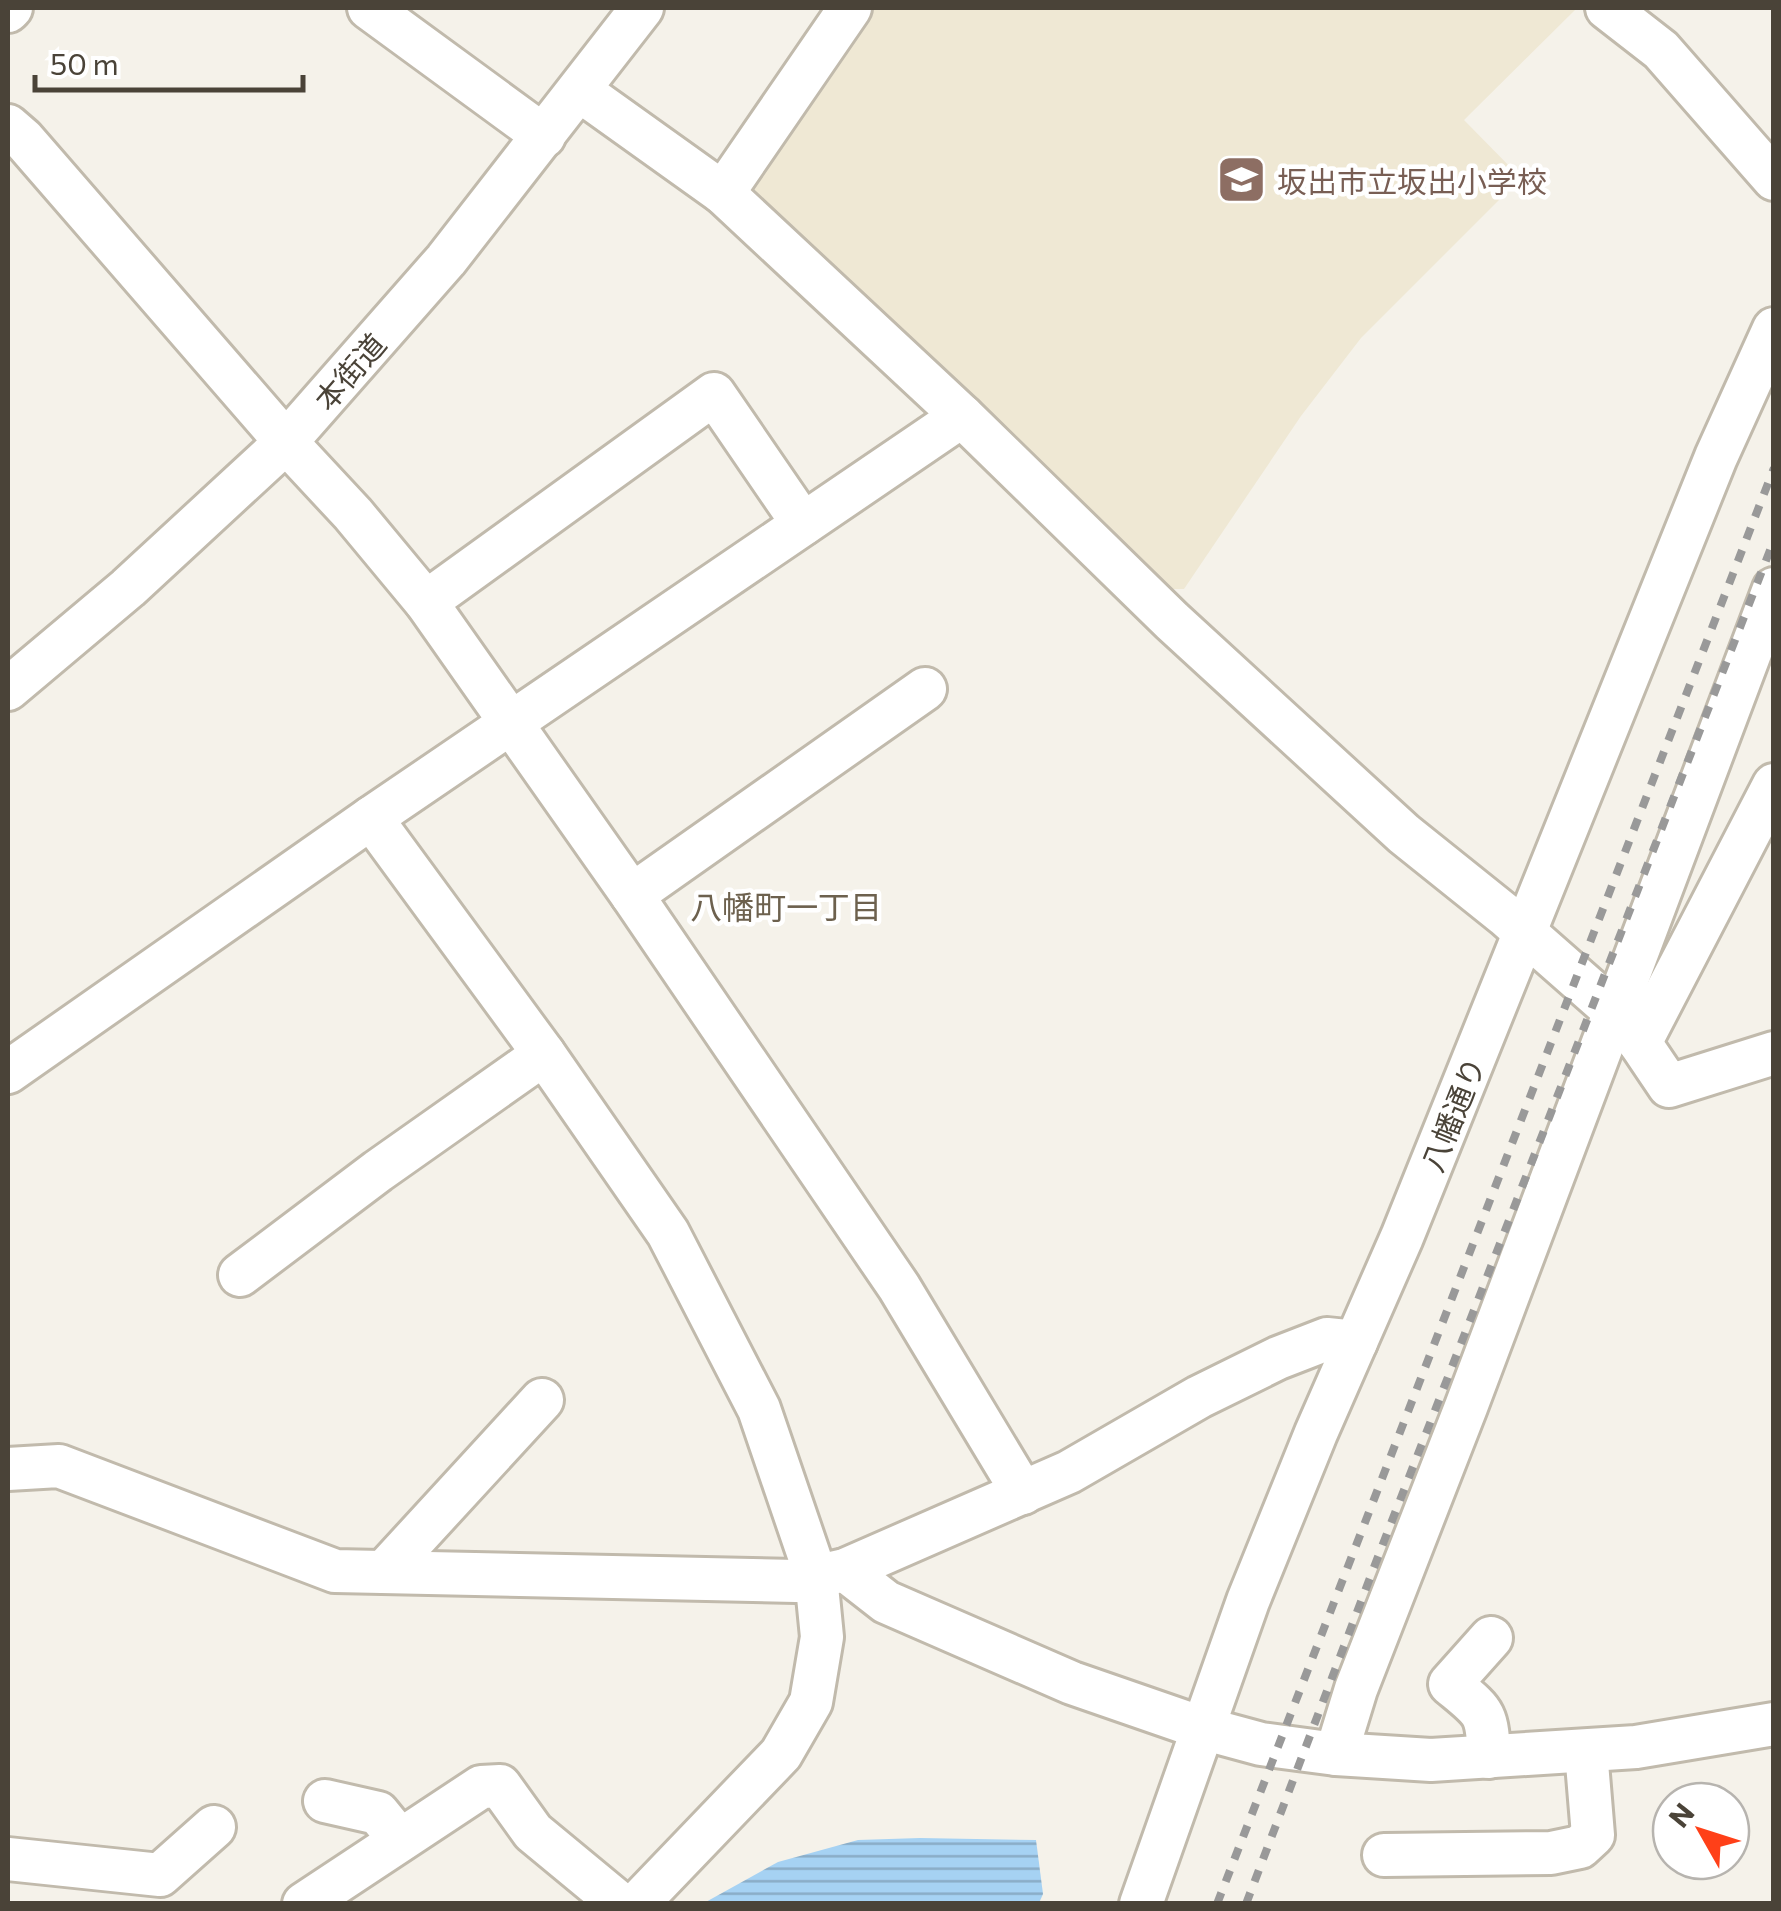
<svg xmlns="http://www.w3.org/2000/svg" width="1781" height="1911" viewBox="0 0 1781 1911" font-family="Commissioner,'Noto Sans JP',sans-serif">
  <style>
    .education { fill: #efe8d4 }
    .water { fill: url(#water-rules) }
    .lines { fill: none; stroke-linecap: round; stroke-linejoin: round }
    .minor-casing { stroke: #c1baac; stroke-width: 48 }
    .minor { stroke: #fff; stroke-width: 42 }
    .rail { stroke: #999; stroke-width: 8; stroke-dasharray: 12 12; stroke-linecap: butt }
    .labels { text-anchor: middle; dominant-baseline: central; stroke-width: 9; stroke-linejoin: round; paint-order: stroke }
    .education-label { font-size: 30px; fill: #785e54; stroke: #fff; text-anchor: start }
    .street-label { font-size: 30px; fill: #4a4338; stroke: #fff }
    .neighbourhood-label { font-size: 32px; fill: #6d614e; stroke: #fff }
  </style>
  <defs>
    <pattern id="water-rules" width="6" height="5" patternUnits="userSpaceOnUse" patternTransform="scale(2.5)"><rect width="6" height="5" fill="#a6d2f3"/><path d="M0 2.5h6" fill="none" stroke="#89acc6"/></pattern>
  </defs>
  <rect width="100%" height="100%" fill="#f5f2ea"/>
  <path class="education" d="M 862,8 L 1572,8 L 1575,10 L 1464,120 L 1521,178 L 1361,338 L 1301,416 L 1184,589 L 1159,589 L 751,201 L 747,174 Z"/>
  <path class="water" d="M 920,1838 L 1036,1840 L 1043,1894 L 1039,1903 L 704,1903 L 778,1862 L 858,1840 Z"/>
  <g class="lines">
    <defs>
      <g id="minor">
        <path d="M 369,8 L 544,136"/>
        <path d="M 1607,8 L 1661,50 L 1774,179"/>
        <path d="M 8,11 L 11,8"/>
        <path d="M 579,90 L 723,193 L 962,416 L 1172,621 L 1404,834 L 1505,915 L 1613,1010 L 1640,1043 L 1669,1086 L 1774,1053"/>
        <path d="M 8,126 L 23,139 L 286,442 L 353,514 L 426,602 L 632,895 L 899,1287 L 1023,1493"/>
        <path d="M 723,193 L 850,8"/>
        <path d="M 426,602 L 714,394 L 803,524"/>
        <path d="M 8,689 L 128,588 L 286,442 L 446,260 L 642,8"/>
        <path d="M 371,818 L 544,1054 L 668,1233 L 759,1409 L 816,1576 L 822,1637 L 811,1702 L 781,1754 L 637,1904"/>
        <path d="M 632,895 L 925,689"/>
        <path d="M 1640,1043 L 1774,785"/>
        <path d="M 8,1072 L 371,818 L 962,416"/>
        <path d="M 240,1275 L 378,1171 L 544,1054"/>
        <path d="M 8,1469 L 59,1466 L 335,1571 L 796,1581 L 845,1570 L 1069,1472 L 1199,1397 L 1278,1358 L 1327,1339 L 1356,1342"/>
        <path d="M 845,1570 L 886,1602 L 1072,1683 L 1202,1728 L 1261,1744 L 1336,1754 L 1431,1760 L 1636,1747 L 1774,1724"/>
        <path d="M 384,1572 L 542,1400"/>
        <path d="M 1336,1754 L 1356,1689 L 1466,1407 L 1774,589"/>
        <path d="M 1489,1757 C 1487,1711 1485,1713 1450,1684 L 1491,1638"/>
        <path d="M 325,1801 L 378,1813 L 400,1840"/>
        <path d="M 1384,1855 L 1551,1853 L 1580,1847 L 1593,1835 L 1586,1751"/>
        <path d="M 8,1859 L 160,1875 L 214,1827"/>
        <path d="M 304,1904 L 481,1787 L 500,1786 L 533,1832 L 620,1904"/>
        <path d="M 1141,1904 L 1248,1601 L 1316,1433 L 1402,1237 L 1716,457 L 1774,329"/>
      </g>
    </defs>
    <use href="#minor" class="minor-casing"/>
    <use href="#minor" class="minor"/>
    <g class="rail">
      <path d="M 1217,1904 L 1774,468"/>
      <path d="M 1246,1904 L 1381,1549 L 1774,540"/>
    </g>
  </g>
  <defs>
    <symbol id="school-square" viewBox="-11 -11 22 22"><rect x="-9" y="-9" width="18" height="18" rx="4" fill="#8d6e63" stroke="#fff"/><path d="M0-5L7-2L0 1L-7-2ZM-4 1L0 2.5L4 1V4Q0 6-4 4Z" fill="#fff"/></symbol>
  </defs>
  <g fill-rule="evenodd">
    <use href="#school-square" x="1214" y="152" width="55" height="55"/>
  </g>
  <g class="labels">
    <g class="education-label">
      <text x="1277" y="180">坂出市立坂出小学校</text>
    </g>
    <g class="street-label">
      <text transform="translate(349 371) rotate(-49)">本街道</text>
      <text transform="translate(1452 1114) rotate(-68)">八幡通り</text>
    </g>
    <g class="neighbourhood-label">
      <text x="786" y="906">八幡町一丁目</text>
    </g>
  </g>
  <rect width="1781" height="1911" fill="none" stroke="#4a4338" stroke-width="20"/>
  <g transform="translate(1701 1831) rotate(309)"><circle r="48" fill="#ffffff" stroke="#b7b4af" stroke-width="2.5"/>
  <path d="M0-8L18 38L0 25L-18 38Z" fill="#ff4018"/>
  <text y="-15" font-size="28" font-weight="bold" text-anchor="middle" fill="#4a4338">N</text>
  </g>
  <path d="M35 75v15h268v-15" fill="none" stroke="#4a4338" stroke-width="5"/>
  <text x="50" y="75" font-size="30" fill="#4a4338" stroke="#ffffff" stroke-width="8" paint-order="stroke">50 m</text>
</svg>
